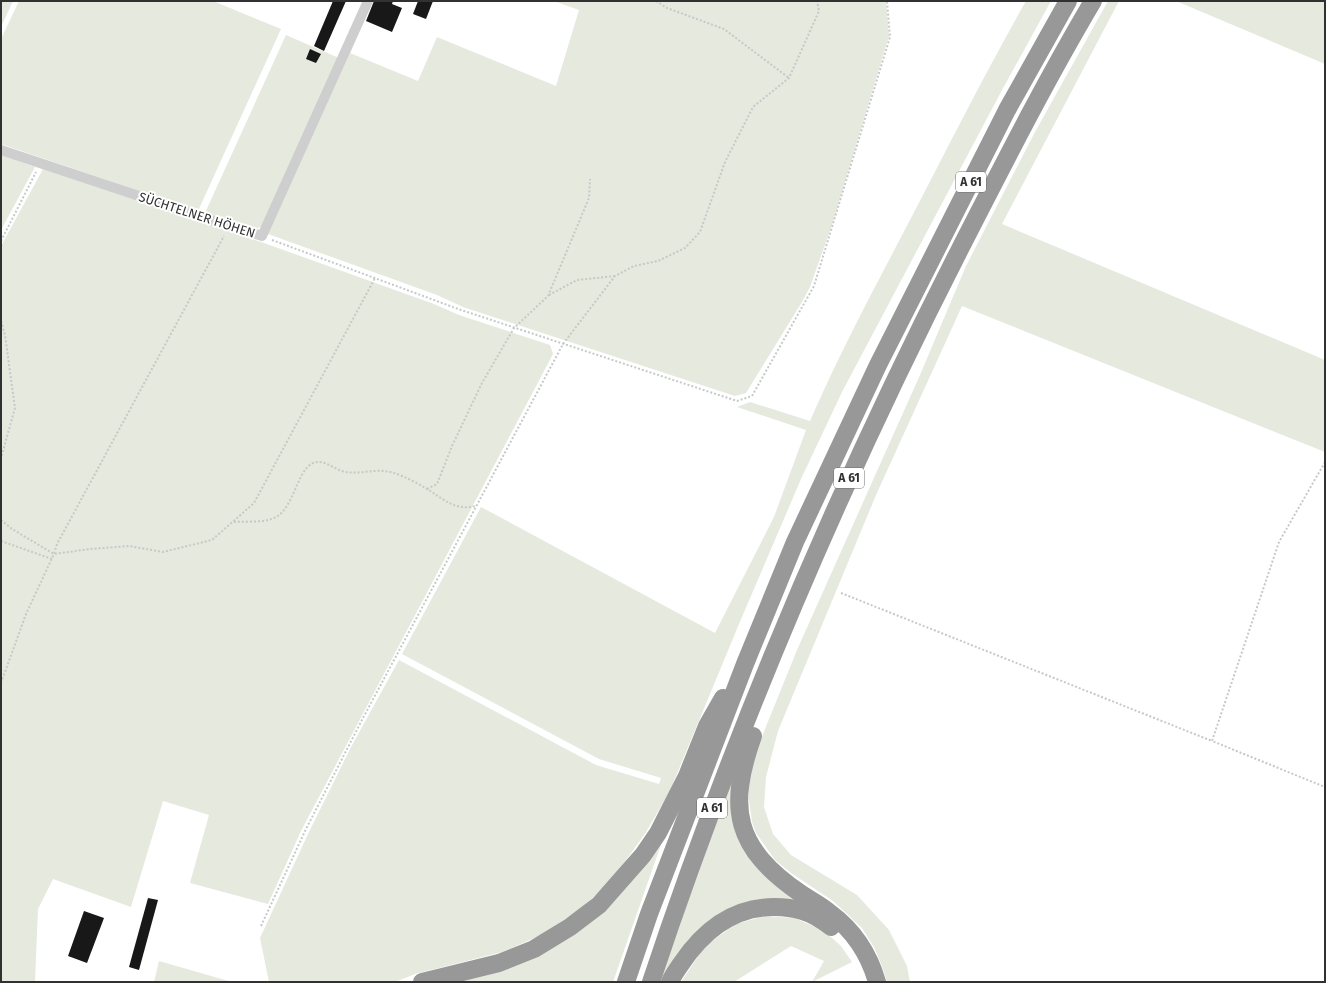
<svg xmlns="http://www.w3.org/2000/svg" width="1326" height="983" viewBox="0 0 1326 983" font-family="'Fira Sans',sans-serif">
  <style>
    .green { fill: #e5e9de }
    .building { fill: #181818 }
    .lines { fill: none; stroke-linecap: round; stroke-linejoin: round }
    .path { stroke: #c8c8c8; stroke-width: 2; stroke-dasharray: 2 2; stroke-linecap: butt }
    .minor { stroke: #cecece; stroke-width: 10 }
    .motorway { stroke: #989898; stroke-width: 18 }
    .labels { text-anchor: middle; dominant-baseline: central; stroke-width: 4; stroke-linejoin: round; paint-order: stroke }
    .shield { fill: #fff; stroke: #6f6f6f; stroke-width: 1 }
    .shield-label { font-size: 12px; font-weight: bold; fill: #313131 }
    .street-label { font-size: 13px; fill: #313131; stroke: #fff }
  </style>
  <rect width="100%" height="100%" fill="#fff"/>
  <g class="green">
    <path d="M 1,1 L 13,1 L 1,27 Z"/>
    <path d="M 19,1 L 213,1 L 281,29 L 198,211 L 1,144 L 1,39 Z"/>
    <path d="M 554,1 L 886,1 L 889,36 L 832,225 L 810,287 L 802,302 L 746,393 L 735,396 L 463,307 L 437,295 L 268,234 L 350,53 L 418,81 L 437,37 L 556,86 L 579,10 Z"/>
    <path d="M 1026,1 L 1051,1 L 1001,92 L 842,392 L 801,479 L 739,624 L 669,793 L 646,832 L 617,873 L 599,892 L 579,910 L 539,936 L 502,952 L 415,974 L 395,982 L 269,982 L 260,938 L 308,834 L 351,747 L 399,660 L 596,765 L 659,784 L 661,778 L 599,759 L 402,654 L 481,507 L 715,633 L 774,517 L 806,430 L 737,407 L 750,402 L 810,421 C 840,352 875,287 910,220 C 948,147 985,73 1026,1 Z"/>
    <path d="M 1108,1 L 1119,1 L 1002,224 L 1325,360 L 1325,452 L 962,306 L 876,495 L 778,731 L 766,777 L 764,807 L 773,834 L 791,855 L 857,895 L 889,930 L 907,966 L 910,982 L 887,982 L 883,969 L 875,949 L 862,928 L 833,901 L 791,873 L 775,860 L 756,833 L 752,822 L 749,800 L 749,778 L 759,744 L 797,650 L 920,375 L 966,266 L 1035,132 Z"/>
    <path d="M 1176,1 L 1325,1 L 1325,64 Z"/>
    <path d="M 286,35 L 339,58 L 264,225 L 254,230 L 205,213 Z"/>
    <path d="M 1,155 L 35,167 L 1,230 Z"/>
    <path d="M 43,169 L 264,243 L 434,304 L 459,315 L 550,345 L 553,354 L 301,831 L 268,904 L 190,883 L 209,815 L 163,801 L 131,907 L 53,879 L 38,909 L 35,982 L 1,982 L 1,246 Z"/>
    <path d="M 739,758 L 738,821 L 813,909 L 738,909 L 662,982 L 660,982 L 687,896 Z"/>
    <path d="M 664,836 L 613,982 L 450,982 L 562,938 Z"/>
    <path d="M 765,916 L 794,918 L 823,930 L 841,946 L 852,962 L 812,982 L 824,961 L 791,946 L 734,982 L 681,982 L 705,946 L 736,924 Z"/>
    <path d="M 159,961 L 232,982 L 154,982 Z"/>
  </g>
  <g class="building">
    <path d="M 333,1 L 346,1 L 324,51 L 314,46 Z"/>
    <path d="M 374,1 L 393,1 L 392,4 L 402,8 L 392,32 L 366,21 Z"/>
    <path d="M 418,1 L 433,1 L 426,19 L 413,14 Z"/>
    <path d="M 310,49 L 321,54 L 316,63 L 306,59 Z"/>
    <path d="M 148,898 L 158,900 L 139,970 L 129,967 Z"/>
    <path d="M 84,911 L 104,918 L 87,963 L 68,956 Z"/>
  </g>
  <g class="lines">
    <g class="path">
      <path d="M 656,1 L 667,8 L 724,29 L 789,78"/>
      <path d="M 272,240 L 461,310 L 737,401 L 752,396 L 814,286 L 890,37 L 887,1"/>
      <path d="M 1,241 L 36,172"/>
      <path d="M 549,295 L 577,280 L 615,276"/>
      <path d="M 1,321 L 5,335 L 15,408 L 1,458"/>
      <path d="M 1325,462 L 1279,542 L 1212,741 L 1325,787"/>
      <path d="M 427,489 L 437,484 L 452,446 L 482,383 L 514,328 L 548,296 L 589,198 L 590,179"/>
      <path d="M 1,520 L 12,529 L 54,554 L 90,549 L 129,546 L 163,552 L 212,540 L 254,503 L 375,278"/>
      <path d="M 234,522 C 247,521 262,523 274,518 C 296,509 297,461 319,462 C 327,462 335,469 342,471 C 358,476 376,467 394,473 C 404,476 417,483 427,489 C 444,499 454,511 476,506"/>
      <path d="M 1,541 L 52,559"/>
      <path d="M 841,593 L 1212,741"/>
      <path d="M 1,683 L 26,614 L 54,554 L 57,544 L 224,236"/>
      <path d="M 261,926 L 306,829 L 363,718 L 563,344 L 615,276 L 634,266 L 658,261 L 685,248 L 700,232 L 725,162 L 753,107 L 789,78 L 819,11 L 817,1"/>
    </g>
    <path class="minor" d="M 1,150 L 229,226 L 262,236 L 368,1"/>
    <g class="motorway">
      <path d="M 753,736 C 727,809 735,848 800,893 C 810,900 821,905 830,913 C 853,930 869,954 877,982"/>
      <path d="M 422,982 L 499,963 L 534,949 L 570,927 L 599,905 L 643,855 L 658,833 L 687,776 L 707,726 L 723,698"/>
      <path d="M 626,982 L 649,914 L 745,664 L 795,542 L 878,365 L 1007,110 L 1068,1"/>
      <path d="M 651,982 C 735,730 839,486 960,249 C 1003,165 1045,82 1093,1"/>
      <path d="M 670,982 C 673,975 677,970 681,964 C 703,931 733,907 774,907 C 783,907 793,908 802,911 C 812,914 822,920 831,927"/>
    </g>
  </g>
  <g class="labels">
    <g class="shield">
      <rect x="956" y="172" width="30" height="20" rx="3"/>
      <rect x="834" y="468" width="30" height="20" rx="3"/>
      <rect x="697" y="798" width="30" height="20" rx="3"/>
    </g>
    <g class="shield-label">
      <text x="971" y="182">A 61</text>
      <text x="849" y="478">A 61</text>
      <text x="712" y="808">A 61</text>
    </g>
    <g class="street-label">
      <text transform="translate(197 215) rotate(18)">SÜCHTELNER HÖHEN</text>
    </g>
  </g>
  <rect width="1326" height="983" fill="none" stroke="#313131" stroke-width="4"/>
</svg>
